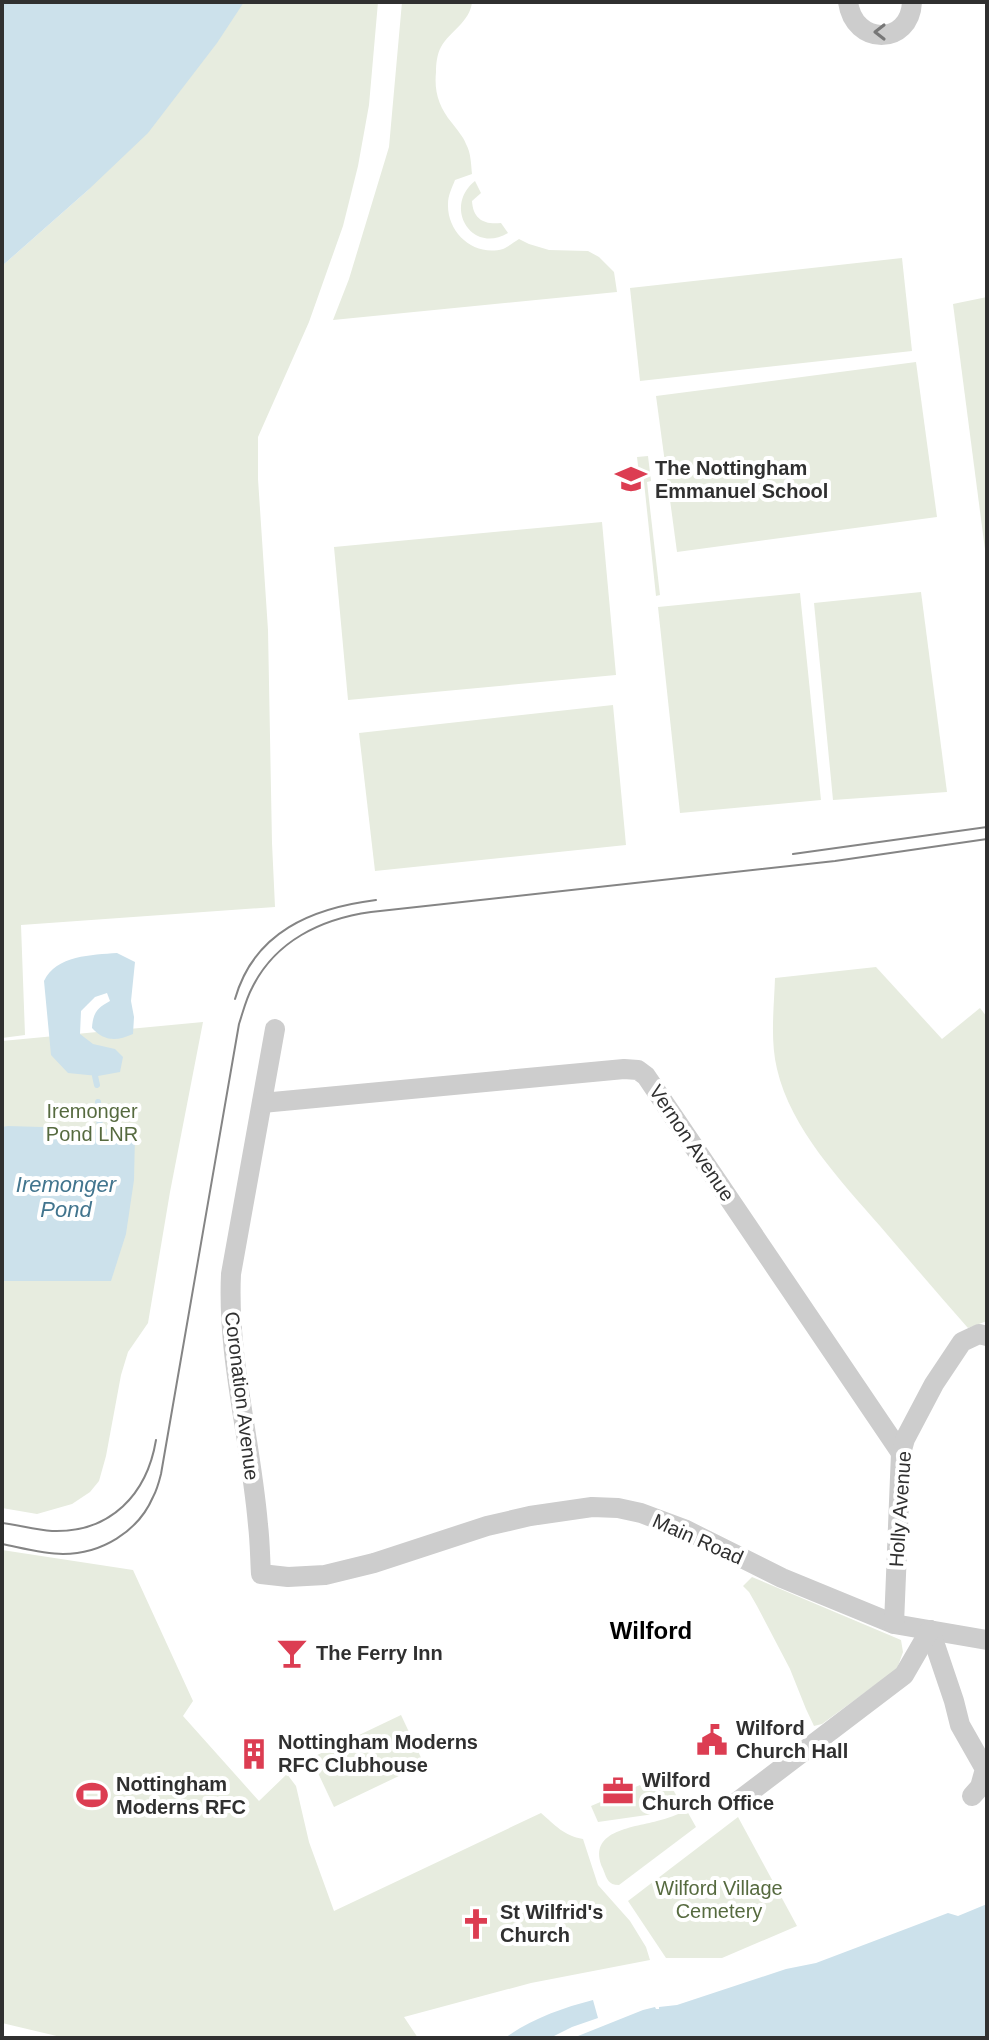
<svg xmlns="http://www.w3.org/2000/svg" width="989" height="2040" viewBox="0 0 989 2040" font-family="Helvetica,sans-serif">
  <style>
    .green { fill: #e7ecdf }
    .water { fill: #cce1eb }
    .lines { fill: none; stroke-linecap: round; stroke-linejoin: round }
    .stream { stroke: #cce1eb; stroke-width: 6 }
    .minor { stroke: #cdcdcd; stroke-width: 20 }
    .tram { stroke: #858585; stroke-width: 2 }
    .oneway { stroke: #777 }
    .labels { text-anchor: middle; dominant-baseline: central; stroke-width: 8; stroke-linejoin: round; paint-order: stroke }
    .poi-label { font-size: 20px; font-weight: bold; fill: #303030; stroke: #fff; text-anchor: start }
    .park-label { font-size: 20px; fill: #566a3f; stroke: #fff }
    .street-label { font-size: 20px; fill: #303030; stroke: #fff }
    .water-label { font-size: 22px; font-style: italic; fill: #42758e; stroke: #fff }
    .quarter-label { font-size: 24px; font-weight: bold; fill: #000; stroke: #fff }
  </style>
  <rect width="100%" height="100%" fill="#fff"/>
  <g class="green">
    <path d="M 240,2 L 378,2 L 369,105 L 358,166 L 343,226 L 309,322 L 258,437 L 258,479 L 268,630 L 272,843 L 275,907 L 21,925 L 25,1035 L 2,1038 L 2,266 L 87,191 Z"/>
    <path d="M 402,2 L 472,2 C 470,22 450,31 441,47 C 437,54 436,64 436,72 C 434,92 439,107 452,123 C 457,130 463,136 466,144 C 471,153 471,164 472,174 L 455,180 C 452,188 448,195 448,204 C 447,233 474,257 503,249 C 508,247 514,242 519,239 L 529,244 L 549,250 L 588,251 L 599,257 L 614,272 L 617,292 L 333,320 L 349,279 L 389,147 Z"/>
    <path d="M 475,181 L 481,193 L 472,201 C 473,219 484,225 501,223 L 508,233 C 471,255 443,206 475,181 Z"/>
    <path d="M 902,258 L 912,351 L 640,381 L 630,288 Z"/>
    <path d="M 987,297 L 987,565 L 953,304 Z"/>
    <path d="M 916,362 L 937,517 L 677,552 L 656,396 Z"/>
    <path d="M 648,456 L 651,481 L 647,482 L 660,595 L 656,596 L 644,482 L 640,482 L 637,457 Z"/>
    <path d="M 602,522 L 616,675 L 348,700 L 334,547 Z"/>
    <path d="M 921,592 L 947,792 L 833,800 L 814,603 Z"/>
    <path d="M 800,593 L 821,800 L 680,813 L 658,607 Z"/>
    <path d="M 613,705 L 626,845 L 375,871 L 359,733 Z"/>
    <path d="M 876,967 L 942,1039 L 980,1008 L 987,1017 L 987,1321 L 968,1328 C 938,1294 909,1260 880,1226 C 841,1181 791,1129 777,1069 C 770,1040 774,1008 775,978 Z"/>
    <path d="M 203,1022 L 170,1192 L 148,1323 L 128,1352 L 121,1375 L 106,1456 L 99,1481 L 90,1492 L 72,1504 L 37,1514 L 2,1508 L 2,1041 Z"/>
    <path d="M 2,1550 L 133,1570 L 193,1701 L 183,1716 L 259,1801 L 287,1774 L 296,1786 L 309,1842 L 334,1911 L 541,1813 C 555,1825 564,1836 583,1839 L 598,1885 L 630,1921 L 646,1947 L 650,1960 L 531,1983 L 404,2017 L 418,2038 L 65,2038 L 2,2023 Z"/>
    <path d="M 752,1577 L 901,1640 L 903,1652 L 897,1669 L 822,1724 L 814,1726 L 806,1709 L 790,1669 L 757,1606 L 749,1592 L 743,1586 Z"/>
    <path d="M 401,1715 L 424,1764 L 334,1807 L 311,1758 Z"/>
    <path d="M 665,1775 L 681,1804 L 647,1815 L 598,1822 L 591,1806 L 640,1785 L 644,1791 L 653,1787 L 651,1781 Z"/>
    <path d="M 687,1811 L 696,1827 L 619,1885 C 608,1885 607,1879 603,1869 C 586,1831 631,1828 657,1821 C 667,1819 677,1814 687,1811 Z"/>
    <path d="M 738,1817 L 797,1926 L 722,1958 L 666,1958 L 628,1901 Z"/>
  </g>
  <g class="water">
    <path d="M 2,2 L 244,2 L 217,43 L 148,133 L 87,191 L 2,266 Z"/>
    <path d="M 117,953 L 135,962 L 131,1001 L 134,1017 L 133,1034 C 117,1041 105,1042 92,1028 C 93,1013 97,1008 110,1001 L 107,993 L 95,997 L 81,1011 L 80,1034 L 93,1044 L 115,1049 L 123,1057 L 120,1072 L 98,1076 L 68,1073 L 51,1055 L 44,981 C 56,955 92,955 117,953 Z"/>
    <path d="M 8,1126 L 108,1129 L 135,1136 L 134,1180 L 126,1234 L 111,1281 L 2,1281 L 2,1127 Z"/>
    <path d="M 987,1904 L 987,2038 L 573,2038 L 643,2010 L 655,2007 L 656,2009 L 659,2009 L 659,2007 L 677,2005 L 786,1969 L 816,1963 L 948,1913 L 958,1916 Z"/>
    <path d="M 593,2000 L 598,2018 L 572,2027 L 550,2038 L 505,2038 C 531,2019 562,2008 593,2000 Z"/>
  </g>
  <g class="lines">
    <g class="stream">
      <path d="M 95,1076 L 97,1085"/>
      <path d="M 98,1102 L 100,1129"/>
    </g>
    <g class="minor">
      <path d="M 848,2 C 854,46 910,46 912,2"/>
      <path d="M 275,1029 L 231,1274 C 227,1359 251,1440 258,1525 C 260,1541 260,1558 261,1574 L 288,1577 L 325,1575 L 374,1563 L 487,1526 L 530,1516 L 592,1507 L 618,1508 L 641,1513 L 684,1529 L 782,1578 L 894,1624 L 987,1640"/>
      <path d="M 262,1103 L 624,1069 L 638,1070 L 646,1076 L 901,1453"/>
      <path d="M 894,1624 L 901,1453 L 905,1439 L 934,1384 L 962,1342 L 979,1334 L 987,1336"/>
      <path d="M 930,1630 L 954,1701 L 960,1725 L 985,1769 L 980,1787 L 972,1796"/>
      <path d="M 737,1802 L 904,1675 L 930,1630"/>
    </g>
    <g class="tram">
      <path d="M 793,854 L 987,827"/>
      <path d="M 235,999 C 254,932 312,908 376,900"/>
      <path d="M 2,1523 C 18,1525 36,1530 52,1531 C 111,1533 147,1494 156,1440"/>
      <path d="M 2,1544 C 22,1548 43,1554 63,1554 C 101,1554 138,1532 153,1497 C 157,1490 159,1482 161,1474 L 239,1024 C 243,1012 246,999 252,988 C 275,941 321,919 371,912 L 835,861 L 987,839"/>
    </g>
  </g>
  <defs><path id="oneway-chevron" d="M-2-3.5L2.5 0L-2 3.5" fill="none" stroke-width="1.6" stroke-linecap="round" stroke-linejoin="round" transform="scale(2)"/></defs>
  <use class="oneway" href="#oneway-chevron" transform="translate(880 32) rotate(-180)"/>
  <defs>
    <symbol id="school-bare" viewBox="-9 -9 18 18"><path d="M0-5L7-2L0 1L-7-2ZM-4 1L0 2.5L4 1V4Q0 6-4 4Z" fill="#dc3d52" stroke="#fff" stroke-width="2.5" paint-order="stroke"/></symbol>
    <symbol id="bar-bare" viewBox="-9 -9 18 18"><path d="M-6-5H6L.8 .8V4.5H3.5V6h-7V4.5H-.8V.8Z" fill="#dc3d52" stroke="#fff" stroke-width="2.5" paint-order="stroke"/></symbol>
    <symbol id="civic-bare" viewBox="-9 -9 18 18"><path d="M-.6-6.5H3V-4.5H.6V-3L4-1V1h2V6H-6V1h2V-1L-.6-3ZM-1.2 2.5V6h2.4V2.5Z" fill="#dc3d52" stroke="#fff" stroke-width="2.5" paint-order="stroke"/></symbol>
    <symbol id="building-bare" viewBox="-9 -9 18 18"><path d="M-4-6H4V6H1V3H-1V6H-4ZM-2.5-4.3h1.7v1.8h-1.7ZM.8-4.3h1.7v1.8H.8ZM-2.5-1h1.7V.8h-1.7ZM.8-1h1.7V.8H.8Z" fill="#dc3d52" stroke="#fff" stroke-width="2.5" paint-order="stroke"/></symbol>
    <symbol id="office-bare" viewBox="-9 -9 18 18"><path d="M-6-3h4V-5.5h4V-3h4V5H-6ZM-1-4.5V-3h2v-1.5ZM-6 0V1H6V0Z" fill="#dc3d52" stroke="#fff" stroke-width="2.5" paint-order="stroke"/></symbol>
    <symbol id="stadium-bare" viewBox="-9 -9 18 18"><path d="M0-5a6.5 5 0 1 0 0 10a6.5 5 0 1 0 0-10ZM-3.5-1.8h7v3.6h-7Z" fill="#dc3d52" stroke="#fff" stroke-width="2.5" paint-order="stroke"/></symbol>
    <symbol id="church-bare" viewBox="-9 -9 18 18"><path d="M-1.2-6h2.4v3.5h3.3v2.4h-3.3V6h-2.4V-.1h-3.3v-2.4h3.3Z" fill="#dc3d52" stroke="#fff" stroke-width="2.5" paint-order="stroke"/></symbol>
  </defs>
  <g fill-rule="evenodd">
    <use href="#school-bare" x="609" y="457" width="44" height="44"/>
    <use href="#bar-bare" x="270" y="1631" width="44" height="44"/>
    <use href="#civic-bare" x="690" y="1718" width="44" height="44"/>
    <use href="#building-bare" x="232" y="1732" width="44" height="44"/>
    <use href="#office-bare" x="596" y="1769" width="44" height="44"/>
    <use href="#stadium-bare" x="70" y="1773" width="44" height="44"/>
    <use href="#church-bare" x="454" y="1902" width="44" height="44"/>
  </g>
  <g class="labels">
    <g class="poi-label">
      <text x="655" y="468">The Nottingham<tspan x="655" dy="23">Emmanuel School</tspan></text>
      <text x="316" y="1653">The Ferry Inn</text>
      <text x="736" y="1728">Wilford<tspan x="736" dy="23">Church Hall</tspan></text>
      <text x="278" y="1742">Nottingham Moderns<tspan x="278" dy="23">RFC Clubhouse</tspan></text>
      <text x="642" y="1780">Wilford<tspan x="642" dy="23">Church Office</tspan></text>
      <text x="116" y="1784">Nottingham<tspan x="116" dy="23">Moderns RFC</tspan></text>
      <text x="500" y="1912">St Wilfrid's<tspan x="500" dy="23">Church</tspan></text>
    </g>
    <g class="park-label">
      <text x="92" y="1111">Iremonger<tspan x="92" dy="23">Pond LNR</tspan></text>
      <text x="719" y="1888">Wilford Village<tspan x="719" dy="23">Cemetery</tspan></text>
    </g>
    <g class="street-label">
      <text transform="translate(692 1143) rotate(56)">Vernon Avenue</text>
      <text transform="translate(242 1396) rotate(83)">Coronation Avenue</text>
      <text transform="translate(900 1509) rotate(-86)">Holly Avenue</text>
      <text transform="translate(698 1539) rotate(24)">Main Road</text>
    </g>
    <g class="water-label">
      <text x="66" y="1184">Iremonger<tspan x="66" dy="25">Pond</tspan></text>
    </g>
    <g class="quarter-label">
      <text x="651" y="1630">Wilford</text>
    </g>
  </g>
  <rect width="989" height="2040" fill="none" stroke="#303030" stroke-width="8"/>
</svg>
